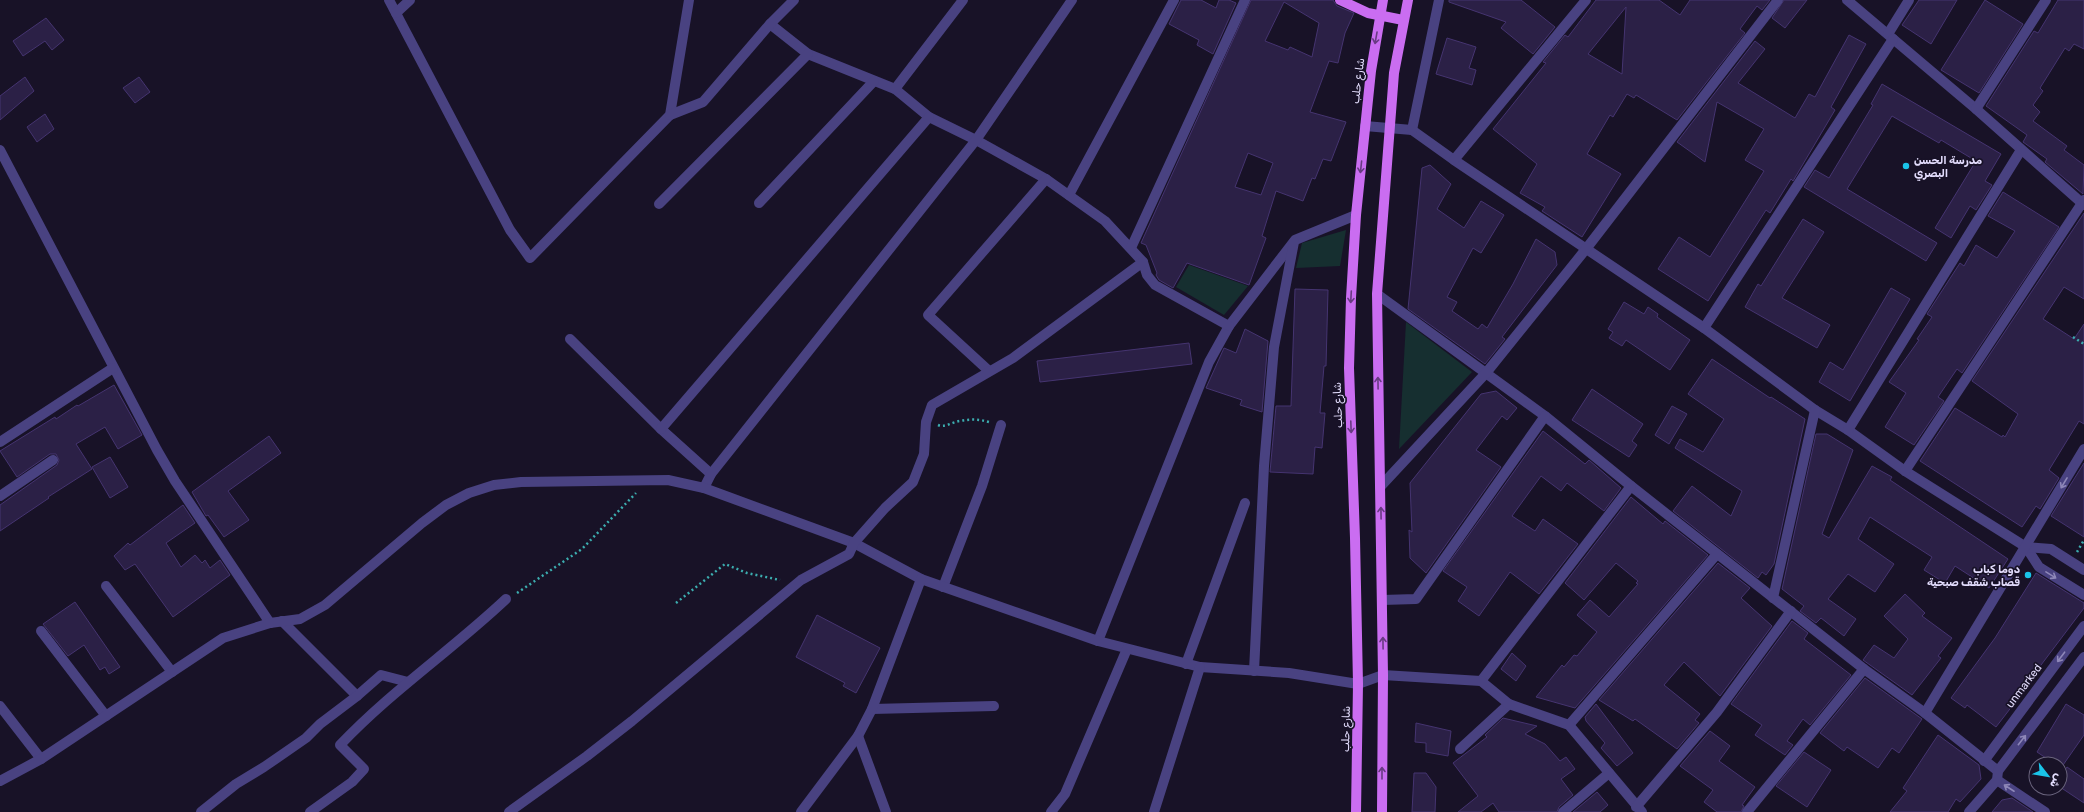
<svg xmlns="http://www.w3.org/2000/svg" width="2084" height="812" viewBox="0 0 2084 812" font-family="Rubik,Vazirmatn,sans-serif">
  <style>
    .green { fill: #162f30 }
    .building { fill: #2b2046; stroke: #453470; fill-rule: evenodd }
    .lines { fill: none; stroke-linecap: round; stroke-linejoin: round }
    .path { stroke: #3cadaf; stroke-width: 2.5; stroke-dasharray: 2 3; stroke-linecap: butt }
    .minor { stroke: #494281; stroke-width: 10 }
    .major { stroke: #ca6df1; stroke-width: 10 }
    .oneway { stroke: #683b82 }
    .oneway2 { stroke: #8e87b8 }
    .poi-dot { fill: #1ac4e9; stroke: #181227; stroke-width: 1.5 }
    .labels { text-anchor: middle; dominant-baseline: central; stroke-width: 3.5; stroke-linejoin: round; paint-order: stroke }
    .street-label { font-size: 11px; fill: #e2dcfc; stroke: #181227 }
    .poi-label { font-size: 11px; font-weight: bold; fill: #e2dcfc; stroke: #181227; text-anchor: start }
  </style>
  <rect width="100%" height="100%" fill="#181227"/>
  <g class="green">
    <path d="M 1346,230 L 1340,266 L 1296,268 L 1302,243 Z"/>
    <path d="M 1189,265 L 1248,286 L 1224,315 L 1176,287 Z"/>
    <path d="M 1406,322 L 1472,372 L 1399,449 Z"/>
  </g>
  <g class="building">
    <path d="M 1181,0 L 1201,0 L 1216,8 L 1219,0 L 1229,0 L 1236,3 L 1213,54 L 1197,45 L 1199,40 L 1169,24 Z"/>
    <path d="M 1251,0 L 1333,0 L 1337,6 L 1354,13 L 1345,33 L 1338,63 L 1329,61 L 1310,112 L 1346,122 L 1331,161 L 1323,159 L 1315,179 L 1312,178 L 1303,201 L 1276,191 L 1262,236 L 1266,238 L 1249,285 L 1187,263 L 1173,288 L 1159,280 L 1156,275 L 1157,273 L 1146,245 L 1141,243 ZM 1284,2 L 1319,23 L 1312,57 L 1290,47 L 1288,50 L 1265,41 ZM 1248,153 L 1273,163 L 1261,195 L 1235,187 Z"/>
    <path d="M 1449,0 L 1521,0 L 1555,27 L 1533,54 L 1501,28 L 1506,22 L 1449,2 Z"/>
    <path d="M 1596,0 L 1659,0 L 1680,15 L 1690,0 L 1770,0 L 1762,10 L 1757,6 L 1740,29 L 1745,33 L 1677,120 L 1636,95 L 1634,98 L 1627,94 L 1613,117 L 1610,115 L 1587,154 L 1621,174 L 1582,237 L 1542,211 L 1545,207 L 1520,193 L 1537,164 L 1493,129 L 1546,63 L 1543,62 L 1565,35 L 1568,37 ZM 1626,7 L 1622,74 L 1588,54 Z"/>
    <path d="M 1784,0 L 1807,0 L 1785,28 L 1772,18 Z"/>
    <path d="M 1919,0 L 1957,0 L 1931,44 L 1902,25 Z"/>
    <path d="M 1985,0 L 2023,24 L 1979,93 L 1941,70 Z"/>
    <path d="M 2058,0 L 2084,0 L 2084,49 L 2074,44 L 2069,51 L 2065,48 L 2040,88 L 2043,91 L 2033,105 L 2040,112 L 2033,121 L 2067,146 L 2064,150 L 2084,165 L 2083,194 L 2045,162 L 2047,159 L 2023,142 L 2027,135 L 1986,106 L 2034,31 L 2038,33 Z"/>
    <path d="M 46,18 L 64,40 L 52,50 L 45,41 L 23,56 L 13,41 Z"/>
    <path d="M 1849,35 L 1866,44 L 1831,107 L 1835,110 L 1793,181 L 1791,179 L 1770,213 L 1766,210 L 1708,301 L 1658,269 L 1679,237 L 1710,257 L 1764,171 L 1745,160 L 1764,129 L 1717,102 L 1705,162 L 1677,142 L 1755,41 L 1765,49 L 1738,83 L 1795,118 L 1809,94 L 1815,97 Z"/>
    <path d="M 1447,38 L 1476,47 L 1469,68 L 1476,70 L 1472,85 L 1436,74 Z"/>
    <path d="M 25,77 L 34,91 L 0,120 L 0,96 Z"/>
    <path d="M 139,77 L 150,92 L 135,103 L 123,88 Z"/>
    <path d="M 1882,84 L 2001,154 L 1985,181 L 1992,185 L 1976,210 L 1970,206 L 1951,238 L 1935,228 L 1976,161 L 1941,140 L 1939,143 L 1892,116 L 1847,189 L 1937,243 L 1926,261 L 1804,187 L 1815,170 L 1829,178 L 1873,105 L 1871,104 Z"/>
    <path d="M 45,114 L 54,129 L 37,142 L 27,127 Z"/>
    <path d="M 1430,165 L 1451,184 L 1437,209 L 1464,228 L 1481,201 L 1504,215 L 1481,253 L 1473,248 L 1447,297 L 1457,302 L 1452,311 L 1478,329 L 1482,324 L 1487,328 L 1513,284 L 1536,239 L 1555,252 L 1557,265 L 1502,337 L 1505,339 L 1485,364 L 1408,309 L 1422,168 Z"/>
    <path d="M 2003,192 L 2059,227 L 1962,373 L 1957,369 L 1938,397 L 1944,401 L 1914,445 L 1885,427 L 1906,393 L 1889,382 L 1919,340 L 1917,339 L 1932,317 L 1927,314 L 1960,263 L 1964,266 L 1976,245 L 1997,258 L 2015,231 L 1988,216 Z"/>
    <path d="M 2084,213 L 2084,299 L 2064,287 L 2043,319 L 2074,339 L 2084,324 L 2084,424 L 2079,421 L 2049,470 L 2059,478 L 2040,509 L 2036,506 L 2022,527 L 1920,461 L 1955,408 L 2002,437 L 2003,435 L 2005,437 L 2018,414 L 1972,381 Z"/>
    <path d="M 1803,219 L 1824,232 L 1782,298 L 1830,325 L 1817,348 L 1745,307 L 1758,284 L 1761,286 Z"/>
    <path d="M 1891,288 L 1910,299 L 1850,401 L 1819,382 L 1830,362 L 1843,370 Z"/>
    <path d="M 1295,289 L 1328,290 L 1326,366 L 1324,366 L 1320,413 L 1325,413 L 1322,448 L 1315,447 L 1313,474 L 1270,472 L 1276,406 L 1291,406 Z"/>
    <path d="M 1624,302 L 1644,314 L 1648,307 L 1658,314 L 1657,317 L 1690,340 L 1670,370 L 1626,340 L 1622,346 L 1609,338 L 1613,332 L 1608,329 Z"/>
    <path d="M 1245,329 L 1268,341 L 1262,412 L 1240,405 L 1242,400 L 1206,388 L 1224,348 L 1236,353 Z"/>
    <path d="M 1189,343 L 1192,364 L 1040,382 L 1037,361 Z"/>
    <path d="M 1712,359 L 1770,398 L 1771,397 L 1805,419 L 1774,564 L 1766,575 L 1762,572 L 1758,578 L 1673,511 L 1692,486 L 1731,516 L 1742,491 L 1675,448 L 1680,439 L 1703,452 L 1724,419 L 1688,394 Z"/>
    <path d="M 114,385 L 142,435 L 118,449 L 105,427 L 76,444 L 92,469 L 48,497 L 49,498 L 0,531 L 0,505 L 57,465 L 59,460 L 56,454 L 50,454 L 17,477 L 0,451 L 55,417 L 56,419 L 77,405 L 78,406 Z"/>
    <path d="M 1592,389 L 1643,424 L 1632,441 L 1637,445 L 1629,457 L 1572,420 Z"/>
    <path d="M 1496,391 L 1517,408 L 1507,420 L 1502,416 L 1476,450 L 1501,467 L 1426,573 L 1410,558 L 1409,530 L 1412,532 L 1410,483 L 1481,394 Z"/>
    <path d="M 1672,406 L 1687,414 L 1669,444 L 1655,435 Z"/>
    <path d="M 1543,431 L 1585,464 L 1589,460 L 1621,488 L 1604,511 L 1567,483 L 1561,491 L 1541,476 L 1512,516 L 1535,531 L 1543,519 L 1578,544 L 1539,594 L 1510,572 L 1479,616 L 1458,601 L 1467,587 L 1443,571 Z"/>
    <path d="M 1816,434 L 1827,434 L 1853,450 L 1822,534 L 1829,538 L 1872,466 L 1892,477 L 1890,480 L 2008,559 L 1989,588 L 1955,566 L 1945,583 L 1924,570 L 1932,557 L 1870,517 L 1858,539 L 1894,564 L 1875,592 L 1848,574 L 1828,599 L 1856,619 L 1844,636 L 1821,618 L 1816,623 L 1800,611 L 1804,606 L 1782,589 Z"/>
    <path d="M 269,436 L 281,453 L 228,491 L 249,520 L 224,537 L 208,515 L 206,516 L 192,492 Z"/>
    <path d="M 110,457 L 128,487 L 110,498 L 92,467 Z"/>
    <path d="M 2084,463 L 2084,537 L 2051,516 Z"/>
    <path d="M 1631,497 L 1663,524 L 1665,521 L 1708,555 L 1575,708 L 1536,697 L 1562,665 L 1564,667 L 1574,655 L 1577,656 L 1597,632 L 1577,615 L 1590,600 L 1609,617 L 1638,584 L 1636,583 L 1638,581 L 1616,563 L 1584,600 L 1565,583 Z"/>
    <path d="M 183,505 L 195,523 L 166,543 L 181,567 L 195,555 L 202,563 L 205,560 L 210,568 L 220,560 L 230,575 L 173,617 L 135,564 L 125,570 L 114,556 L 128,543 L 130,545 Z"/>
    <path d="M 1718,563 L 1750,588 L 1741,598 L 1772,626 L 1720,696 L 1684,662 L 1664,685 L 1700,714 L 1695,720 L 1699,723 L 1677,749 L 1635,719 L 1633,721 L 1599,700 Z"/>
    <path d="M 2036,573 L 2084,603 L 2084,608 L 2038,669 L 2040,670 L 1996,727 L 1967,705 L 1965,708 L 1951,698 L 1995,638 Z"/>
    <path d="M 1905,594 L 1925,613 L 1922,616 L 1952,638 L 1938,656 L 1941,658 L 1912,695 L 1863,660 L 1874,645 L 1894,658 L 1908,639 L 1884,616 Z"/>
    <path d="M 75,602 L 120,667 L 109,674 L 105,667 L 100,670 L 84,645 L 68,656 L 43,624 Z"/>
    <path d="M 817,615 L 880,648 L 856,693 L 843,686 L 845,683 L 796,657 Z"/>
    <path d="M 1792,621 L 1808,633 L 1804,639 L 1851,675 L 1810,725 L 1803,719 L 1787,741 L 1793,745 L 1785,755 L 1755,735 L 1762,725 L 1731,704 Z"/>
    <path d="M 1512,653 L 1526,666 L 1516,681 L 1501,669 Z"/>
    <path d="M 1865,678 L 1922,719 L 1899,753 L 1892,748 L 1878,768 L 1847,747 L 1844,751 L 1820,733 Z"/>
    <path d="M 1596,704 L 1633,753 L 1617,766 L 1601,748 L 1605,743 L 1586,721 L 1585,717 Z"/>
    <path d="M 2066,704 L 2084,715 L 2084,735 L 2061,768 L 2060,764 L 2055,764 L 2037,752 Z"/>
    <path d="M 1503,718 L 1537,726 L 1525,734 L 1545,744 L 1560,761 L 1566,757 L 1575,769 L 1561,779 L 1573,795 L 1559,807 L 1557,812 L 1499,812 L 1493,803 L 1481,812 L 1458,812 L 1478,796 L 1453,763 L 1487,737 L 1485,735 Z"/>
    <path d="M 1416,723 L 1451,731 L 1448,756 L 1426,752 L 1426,743 L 1415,742 Z"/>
    <path d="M 1710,731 L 1730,746 L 1719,761 L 1755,787 L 1742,805 L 1744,806 L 1741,812 L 1717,812 L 1704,802 L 1713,790 L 1680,766 Z"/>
    <path d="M 1938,735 L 1979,765 L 1981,779 L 1960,802 L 1956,799 L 1948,812 L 1890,812 L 1907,791 L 1903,788 Z"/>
    <path d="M 1804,752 L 1831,770 L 1807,807 L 1776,786 Z"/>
    <path d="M 2067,767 L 2084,779 L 2084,803 L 2060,787 L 2060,777 Z"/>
    <path d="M 1414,773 L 1426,773 L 1436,787 L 1435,812 L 1412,812 Z"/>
    <path d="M 1597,792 L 1608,805 L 1600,812 L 1573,812 Z"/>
    <path d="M 2012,798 L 2033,812 L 1992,812 L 2002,800 Z"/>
  </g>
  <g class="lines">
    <g class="path">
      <path d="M 2073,337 L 2084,344"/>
      <path d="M 938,425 C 945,428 952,422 960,421 C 970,419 979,419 989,422"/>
      <path d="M 2077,552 L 2084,540"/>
      <path d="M 517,593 L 582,549 L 636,493"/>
      <path d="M 676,603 L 725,564 L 747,573 L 780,580"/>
    </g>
    <g class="minor">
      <path d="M 389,0 L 510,230 L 530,258 L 670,115 L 689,0"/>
      <path d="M 1847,0 L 1976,109 L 2084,205"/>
      <path d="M 396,13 L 410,0"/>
      <path d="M 770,24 L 808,54 L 895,89 L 929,117 L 976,140 L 1046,179 L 1105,221 L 1143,262"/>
      <path d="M 1888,34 L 1909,0"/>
      <path d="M 895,89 L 963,0"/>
      <path d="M 1976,109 L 2046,0"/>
      <path d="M 670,115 L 703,102 L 770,24 L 794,0"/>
      <path d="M 1365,126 L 1412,130 L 1454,160 L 1704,328 L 1815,410 L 1848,430 L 1905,471 L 2026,547 L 2039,567 L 2084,595"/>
      <path d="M 1412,130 L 1439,0"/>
      <path d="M 0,150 L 157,450 L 175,481 L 270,623"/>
      <path d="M 1454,160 L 1586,0"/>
      <path d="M 1069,195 L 1174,0"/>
      <path d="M 759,203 L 874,81"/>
      <path d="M 659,204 L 808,54"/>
      <path d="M 1131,248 L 1245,0"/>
      <path d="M 1377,294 L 1545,416 L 1631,486 L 1864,669 L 1925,713 L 1998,771"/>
      <path d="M 1704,328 L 1893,39"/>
      <path d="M 570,339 L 661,429 L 711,474"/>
      <path d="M 989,371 L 928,315 L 1046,179"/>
      <path d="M 661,429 L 929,117"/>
      <path d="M 1848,430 L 2021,150"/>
      <path d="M 0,442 L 113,368"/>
      <path d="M 1905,471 L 2084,200"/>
      <path d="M 1380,487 L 1486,373 L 1586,249 L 1778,0"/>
      <path d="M 704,488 L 711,474 L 976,140 L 1072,0"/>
      <path d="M 0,496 L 53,460"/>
      <path d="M 2026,547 L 2051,549 L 2084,570"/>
      <path d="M 106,586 L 172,672"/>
      <path d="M 943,587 L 982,486 L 1001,425"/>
      <path d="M 1773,598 L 1815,410"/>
      <path d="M 1382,600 L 1416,599 L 1545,416"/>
      <path d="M 282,621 L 357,696"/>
      <path d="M 41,631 L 106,716"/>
      <path d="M 1098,641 L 1209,362 L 1229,326 L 1295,240 L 1356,215"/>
      <path d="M 1186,664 L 1245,503"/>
      <path d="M 1254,671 L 1264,466 L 1274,347 L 1294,242"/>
      <path d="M 1481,681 L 1631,486"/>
      <path d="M 0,706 L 41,759"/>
      <path d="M 872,709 L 994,706"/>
      <path d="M 1925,713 L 2084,449"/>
      <path d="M 1569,725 L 1717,554"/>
      <path d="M 858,736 L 886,812"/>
      <path d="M 1460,749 L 1509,704"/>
      <path d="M 1984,761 L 2084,626"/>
      <path d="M 1997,780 L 2045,812"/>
      <path d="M 0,781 L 41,759 L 223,638 L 270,623 L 300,619 L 325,605 L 422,523 L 446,505 L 469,493 L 494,485 L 521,482 L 668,480 L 704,488 L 854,543 L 921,579 L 1098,641 L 1200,667 L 1289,673 L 1358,684 L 1383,675 L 1481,681 L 1509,704 L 1569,725 L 1642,812"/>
      <path d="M 1636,807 L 1717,712 L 1791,611"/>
      <path d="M 201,812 L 236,784 L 264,767 L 306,738 L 320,724 L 357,696 L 381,675 L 408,682"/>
      <path d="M 310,812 L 352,782 L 364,769 L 340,745 C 391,691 452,650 506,599"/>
      <path d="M 509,812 L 587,756 L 632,721 L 801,580 L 849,554 L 854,543 L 885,508 L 913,482 L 924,454 L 926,422 L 932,405 L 1013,358 L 1143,262 L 1147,275 L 1155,285 L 1229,326"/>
      <path d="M 801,812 L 858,736 L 872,709 L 921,579"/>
      <path d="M 1051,812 L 1065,794 L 1127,649"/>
      <path d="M 1154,812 L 1200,667"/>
      <path d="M 1563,812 L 1609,773"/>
      <path d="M 1747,812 L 1864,669"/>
      <path d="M 1969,812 L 1997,780 L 1998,771 L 2084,657"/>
    </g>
    <g class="major">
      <path d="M 1340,0 L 1368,13 L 1403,20"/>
      <path d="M 1356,812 L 1358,684 L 1355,538 L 1349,368 L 1351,298 L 1356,215 L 1371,71 L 1383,0"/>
      <path d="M 1382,812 L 1383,675 L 1377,294 L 1394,73 L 1408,0"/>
    </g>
  </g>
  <defs><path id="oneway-shaft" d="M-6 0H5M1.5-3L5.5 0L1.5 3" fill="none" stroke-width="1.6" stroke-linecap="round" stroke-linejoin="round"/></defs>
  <g class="oneway">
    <use href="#oneway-shaft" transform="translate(1376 38) rotate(100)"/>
    <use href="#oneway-shaft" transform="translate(1361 167) rotate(96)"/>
    <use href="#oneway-shaft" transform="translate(1351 297) rotate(93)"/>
    <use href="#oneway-shaft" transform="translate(1378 383) rotate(-91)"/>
    <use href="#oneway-shaft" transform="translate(1351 427) rotate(88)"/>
    <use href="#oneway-shaft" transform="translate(1381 513) rotate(-91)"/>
    <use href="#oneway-shaft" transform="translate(1383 643) rotate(-91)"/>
    <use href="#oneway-shaft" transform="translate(1382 773) rotate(-90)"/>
  </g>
  <g class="oneway2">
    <use href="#oneway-shaft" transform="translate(2064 483) rotate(121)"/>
    <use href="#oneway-shaft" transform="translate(2051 575) rotate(32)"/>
    <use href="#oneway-shaft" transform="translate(2061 657) rotate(127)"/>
    <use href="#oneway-shaft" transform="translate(2022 740) rotate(-52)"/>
    <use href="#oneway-shaft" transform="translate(2009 788) rotate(-147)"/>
  </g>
  <g class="poi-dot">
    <circle cx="1906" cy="166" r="4"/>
    <circle cx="2028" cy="575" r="4"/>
  </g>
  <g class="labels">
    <g class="street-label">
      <text transform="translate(1358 81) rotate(-83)">شارع حلب</text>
      <text transform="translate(1338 405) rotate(-92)">شارع حلب</text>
      <text transform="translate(2024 686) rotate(-53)">unmarked</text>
      <text transform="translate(1346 729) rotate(-89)">شارع حلب</text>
    </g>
    <g class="poi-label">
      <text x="1914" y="160">مدرسة الحسن<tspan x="1914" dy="13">البصري</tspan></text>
      <text x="2020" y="569" text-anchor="end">دوما كباب<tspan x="2020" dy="13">قصاب شقف صبحية</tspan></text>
    </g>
  </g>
  <g transform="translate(2048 776) rotate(121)"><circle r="19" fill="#181227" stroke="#69637c"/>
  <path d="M0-3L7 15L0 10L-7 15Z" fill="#1ac4e9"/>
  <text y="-6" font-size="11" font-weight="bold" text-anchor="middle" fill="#e2dcfc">ش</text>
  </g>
</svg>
